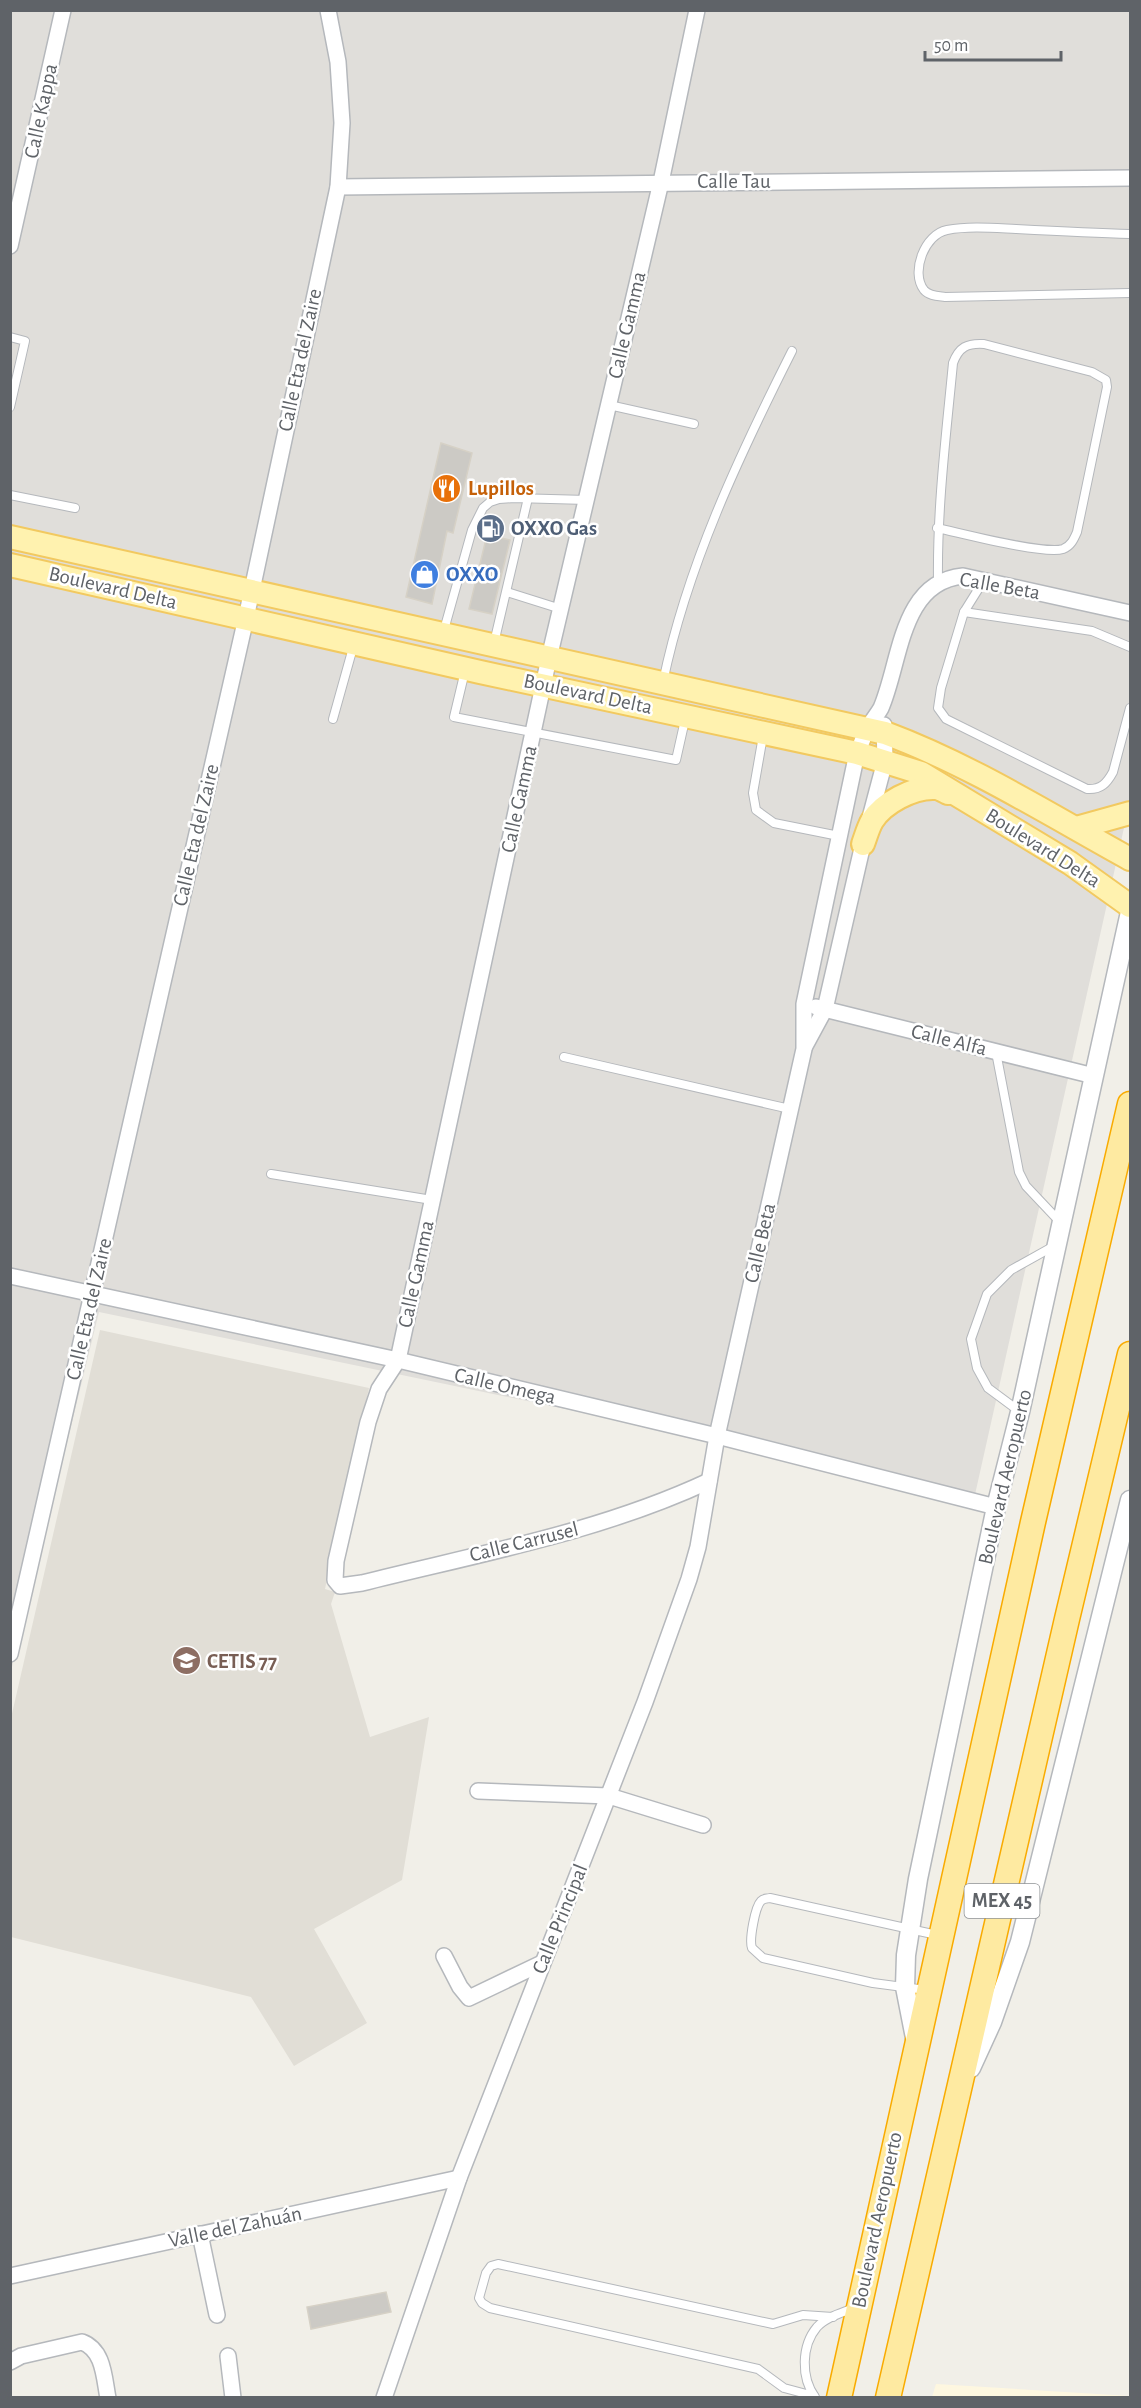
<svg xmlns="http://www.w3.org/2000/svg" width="1141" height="2408" viewBox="0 0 1141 2408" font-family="'Alegreya Sans',sans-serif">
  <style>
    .commercial { fill: #fef7e0 }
    .industrial { fill: #e0deda }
    .education { fill: #e1ded6 }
    .building { fill: #cccac5; stroke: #d6d1c6; stroke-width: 1.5 }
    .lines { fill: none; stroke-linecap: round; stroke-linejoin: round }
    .service-casing { stroke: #b5b8bc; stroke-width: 10 }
    .minor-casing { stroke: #b5b8bc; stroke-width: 18 }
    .tertiary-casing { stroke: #b5b8bc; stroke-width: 21 }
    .primary-casing { stroke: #f2c960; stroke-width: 26 }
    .trunk-casing { stroke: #f9ab00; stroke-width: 27 }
    .service { stroke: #fff; stroke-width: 8 }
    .minor { stroke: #fff; stroke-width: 15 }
    .tertiary { stroke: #fff; stroke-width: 18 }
    .primary { stroke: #fff2af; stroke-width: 22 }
    .trunk { stroke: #feeaa1; stroke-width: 24 }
    .labels { text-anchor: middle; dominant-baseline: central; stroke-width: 5; stroke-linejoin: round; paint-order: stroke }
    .shield { fill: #fff; stroke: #8f9295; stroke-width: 1.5 }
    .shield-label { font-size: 20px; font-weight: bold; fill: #5f6368 }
    .street-label { font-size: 21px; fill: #5f6368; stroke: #fff }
    .food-label { font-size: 21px; font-weight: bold; fill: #c56008; stroke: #fff; text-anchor: start }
    .service-label { font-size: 21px; font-weight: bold; fill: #4e5e75; stroke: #fff; text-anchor: start }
    .shop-label { font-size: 21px; font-weight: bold; fill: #366cbe; stroke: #fff; text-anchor: start }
    .education-label { font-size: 21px; font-weight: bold; fill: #785e54; stroke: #fff; text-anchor: start }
  </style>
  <rect width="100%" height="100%" fill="#f1efe8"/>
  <path class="commercial" d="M 936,2384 L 1130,2396 L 1130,2397 L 932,2397 Z"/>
  <path class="industrial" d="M 11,11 L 1130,11 L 1130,801 L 974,1499 L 720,1441 L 99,1312 L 11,1671 Z"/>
  <path class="education" d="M 100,1330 L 369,1388 L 325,1589 L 335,1592 L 331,1604 L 370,1737 L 429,1717 L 402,1880 L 314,1929 L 367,2023 L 294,2066 L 251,1997 L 11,1937 L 11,1718 Z"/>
  <g class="building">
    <path d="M 441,443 L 472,453 L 453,533 L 447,531 L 432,604 L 406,597 Z"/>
    <path d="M 487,535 L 510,540 L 492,614 L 469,609 Z"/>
    <path d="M 386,2292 L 391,2312 L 311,2329 L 307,2307 Z"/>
  </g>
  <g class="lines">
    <defs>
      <g id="service">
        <path d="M 1130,234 C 1092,233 1054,231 1016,229 C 993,228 969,226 947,230 C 925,234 910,272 924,290 C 929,296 938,296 945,297 L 1130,293"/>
        <path d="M 10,337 L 25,341 L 10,407"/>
        <path d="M 609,405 L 694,424"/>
        <path d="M 10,495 L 75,508"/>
        <path d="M 937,528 C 961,533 1044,555 1063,549 C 1071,546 1074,539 1077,532 L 1107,387 L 1106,380 L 1092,372 L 984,344 C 967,343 959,347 953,363 C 946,436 937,508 938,581"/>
        <path d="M 984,580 L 964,612 L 941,688 L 938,708 L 946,719 L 1087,789 C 1101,790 1107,783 1113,772 L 1130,708"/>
        <path d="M 507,592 L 561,609"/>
        <path d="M 964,612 L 1092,631 L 1130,647"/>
        <path d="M 444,630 L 472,530 L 483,508 L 490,502 L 499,499 L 514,498 L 587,500"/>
        <path d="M 494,643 L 528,498"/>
        <path d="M 465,671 L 454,717 L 676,760 L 685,720"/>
        <path d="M 663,682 C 687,566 739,456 792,351"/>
        <path d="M 333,719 L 354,644"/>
        <path d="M 763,736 L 753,793 L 756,810 L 774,823 L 839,836"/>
        <path d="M 996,1052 L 1019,1172 L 1026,1186 L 1060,1222"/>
        <path d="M 564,1057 L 790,1109"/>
        <path d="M 271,1174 L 432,1200"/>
        <path d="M 1019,1411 L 988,1388 L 977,1368 L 971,1339 L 987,1294 L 1011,1270 L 1054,1246"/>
        <path d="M 926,1990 L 873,1983 L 763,1958 L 752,1948 C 749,1940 755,1907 761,1901 C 764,1898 766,1899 770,1898 L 937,1935"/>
        <path d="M 814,2396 L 784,2388 L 758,2369 L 490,2308 L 482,2303 L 479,2298 L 486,2273 L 491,2266 L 498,2264 L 773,2324 L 803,2315 L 833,2317"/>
        <path d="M 815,2397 C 801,2378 801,2346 817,2327 C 826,2317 842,2313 854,2308"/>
      </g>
      <g id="minor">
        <path d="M 697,10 L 661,182 L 549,658 L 398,1360 L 379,1389 L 368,1422 L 336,1561 L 335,1580 L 340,1586 L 362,1583 C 478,1554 600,1532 709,1481"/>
        <path d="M 338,187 L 1130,178"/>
        <path d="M 10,246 L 63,10"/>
        <path d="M 816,1007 L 1094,1076"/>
        <path d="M 805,1046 L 825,1009 L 863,844 L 885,761 L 884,725"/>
        <path d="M 10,1276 L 398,1360 L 717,1436 L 996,1507"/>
        <path d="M 10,1654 L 246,618 L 338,187 L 342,123 L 338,62 L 328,10"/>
        <path d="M 478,1791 L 609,1796 L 703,1825"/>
        <path d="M 444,1956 L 460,1987 L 469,1998 L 542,1963"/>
        <path d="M 200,2234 L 217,2315"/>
        <path d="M 10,2276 L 459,2178"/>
        <path d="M 228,2356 L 233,2398"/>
        <path d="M 10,2362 L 21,2356 L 82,2342 C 104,2350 104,2378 108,2398"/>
        <path d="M 384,2398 L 459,2178 L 645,1702 L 689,1579 L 698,1547 L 717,1436 L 804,1049 L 804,1004 L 857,753 C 861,745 864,735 868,727 C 872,721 877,715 881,708 C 901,662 900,582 963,576 L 1130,613"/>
      </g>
      <g id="tertiary">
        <path d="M 916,2043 L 905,1987 L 906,1955 L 918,1879 L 996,1507 L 1020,1412 L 1130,912"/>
        <path d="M 971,2068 L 992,2022 L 1020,1942 L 1130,1500"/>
      </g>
      <g id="primary">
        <path d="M 10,537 L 885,733 C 971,765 1050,815 1130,859"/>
        <path d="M 10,565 L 480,672 L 857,753 L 921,773 L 1070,863 L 1130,906"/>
        <path d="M 1076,828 L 1130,813"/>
        <path d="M 863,844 C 866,836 868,828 872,821 C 883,803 913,787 935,788 C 939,788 944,791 948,793"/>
      </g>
      <g id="trunk">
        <path d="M 839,2398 L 1033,1522 L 1130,1104"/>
        <path d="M 888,2398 L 1067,1619 L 1130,1354"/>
      </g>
    </defs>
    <use href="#service" class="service-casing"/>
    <use href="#minor" class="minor-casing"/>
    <use href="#tertiary" class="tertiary-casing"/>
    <use href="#primary" class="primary-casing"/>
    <use href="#trunk" class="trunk-casing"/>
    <use href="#service" class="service"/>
    <use href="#minor" class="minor"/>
    <use href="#tertiary" class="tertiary"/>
    <use href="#primary" class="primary"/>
    <use href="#trunk" class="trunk"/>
  </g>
  <defs>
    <symbol id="restaurant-disc" viewBox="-11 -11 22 22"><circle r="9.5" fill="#e8710a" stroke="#fff"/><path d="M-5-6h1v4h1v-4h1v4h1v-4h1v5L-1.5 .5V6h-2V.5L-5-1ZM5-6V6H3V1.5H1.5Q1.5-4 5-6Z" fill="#fff"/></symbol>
    <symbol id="fuel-disc" viewBox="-11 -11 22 22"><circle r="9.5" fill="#5c6f8a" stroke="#fff"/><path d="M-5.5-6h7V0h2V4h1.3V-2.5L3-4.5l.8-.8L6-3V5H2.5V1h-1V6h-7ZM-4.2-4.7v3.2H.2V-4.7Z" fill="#fff"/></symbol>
    <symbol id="shop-disc" viewBox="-11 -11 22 22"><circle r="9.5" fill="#3f7fe0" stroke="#fff"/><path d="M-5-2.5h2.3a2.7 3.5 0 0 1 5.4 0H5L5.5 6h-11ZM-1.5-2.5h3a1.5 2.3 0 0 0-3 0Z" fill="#fff"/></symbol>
    <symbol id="school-disc" viewBox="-11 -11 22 22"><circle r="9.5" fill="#8d6e63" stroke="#fff"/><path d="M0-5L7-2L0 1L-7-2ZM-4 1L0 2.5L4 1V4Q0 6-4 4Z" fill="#fff"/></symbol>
  </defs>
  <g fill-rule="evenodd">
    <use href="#restaurant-disc" x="430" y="472" width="33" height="33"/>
    <use href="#fuel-disc" x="474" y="512" width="33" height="33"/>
    <use href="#shop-disc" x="408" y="558" width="33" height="33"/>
    <use href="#school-disc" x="170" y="1644" width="33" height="33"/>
  </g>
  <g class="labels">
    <rect class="shield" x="964.5" y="1884" width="75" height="34" rx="4.5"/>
    <g class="shield-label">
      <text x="1002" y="1901">MEX 45</text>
    </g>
    <g class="street-label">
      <text transform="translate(41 111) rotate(-78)">Calle Kappa</text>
      <text x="734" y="181">Calle Tau</text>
      <text transform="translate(627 325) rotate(-77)">Calle Gamma</text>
      <text transform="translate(300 360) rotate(-78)">Calle Eta del Zaire</text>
      <text transform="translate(1000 586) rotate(10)">Calle Beta</text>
      <text transform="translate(113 588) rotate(13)">Boulevard Delta</text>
      <text transform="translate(588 694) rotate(12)">Boulevard Delta</text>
      <text transform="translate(519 799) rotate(-78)">Calle Gamma</text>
      <text transform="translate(196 835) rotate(-77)">Calle Eta del Zaire</text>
      <text transform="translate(1043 848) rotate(32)">Boulevard Delta</text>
      <text transform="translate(949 1040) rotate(14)">Calle Alfa</text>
      <text transform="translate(760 1243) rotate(-77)">Calle Beta</text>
      <text transform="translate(416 1274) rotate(-78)">Calle Gamma</text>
      <text transform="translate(89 1309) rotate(-77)">Calle Eta del Zaire</text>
      <text transform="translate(505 1386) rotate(13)">Calle Omega</text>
      <text transform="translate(1005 1477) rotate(-77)">Boulevard Aeropuerto</text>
      <text transform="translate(524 1542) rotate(-14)">Calle Carrusel</text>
      <text transform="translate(560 1919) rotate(-68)">Calle Principal</text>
      <text transform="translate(877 2220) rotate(-78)">Boulevard Aeropuerto</text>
      <text transform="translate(235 2227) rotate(-12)">Valle del Zahuán</text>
    </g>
    <g class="food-label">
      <text x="468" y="488">Lupillos</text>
    </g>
    <g class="service-label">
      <text x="511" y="528">OXXO Gas</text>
    </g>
    <g class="shop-label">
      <text x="446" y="574">OXXO</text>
    </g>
    <g class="education-label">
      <text x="207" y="1661">CETIS 77</text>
    </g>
  </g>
  <rect width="1141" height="2408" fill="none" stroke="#5f6368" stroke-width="24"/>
  <path d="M925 51v9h136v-9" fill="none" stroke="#5f6368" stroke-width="3"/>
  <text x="934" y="51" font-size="18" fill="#5f6368" stroke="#ffffff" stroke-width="4.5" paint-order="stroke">50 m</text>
</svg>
